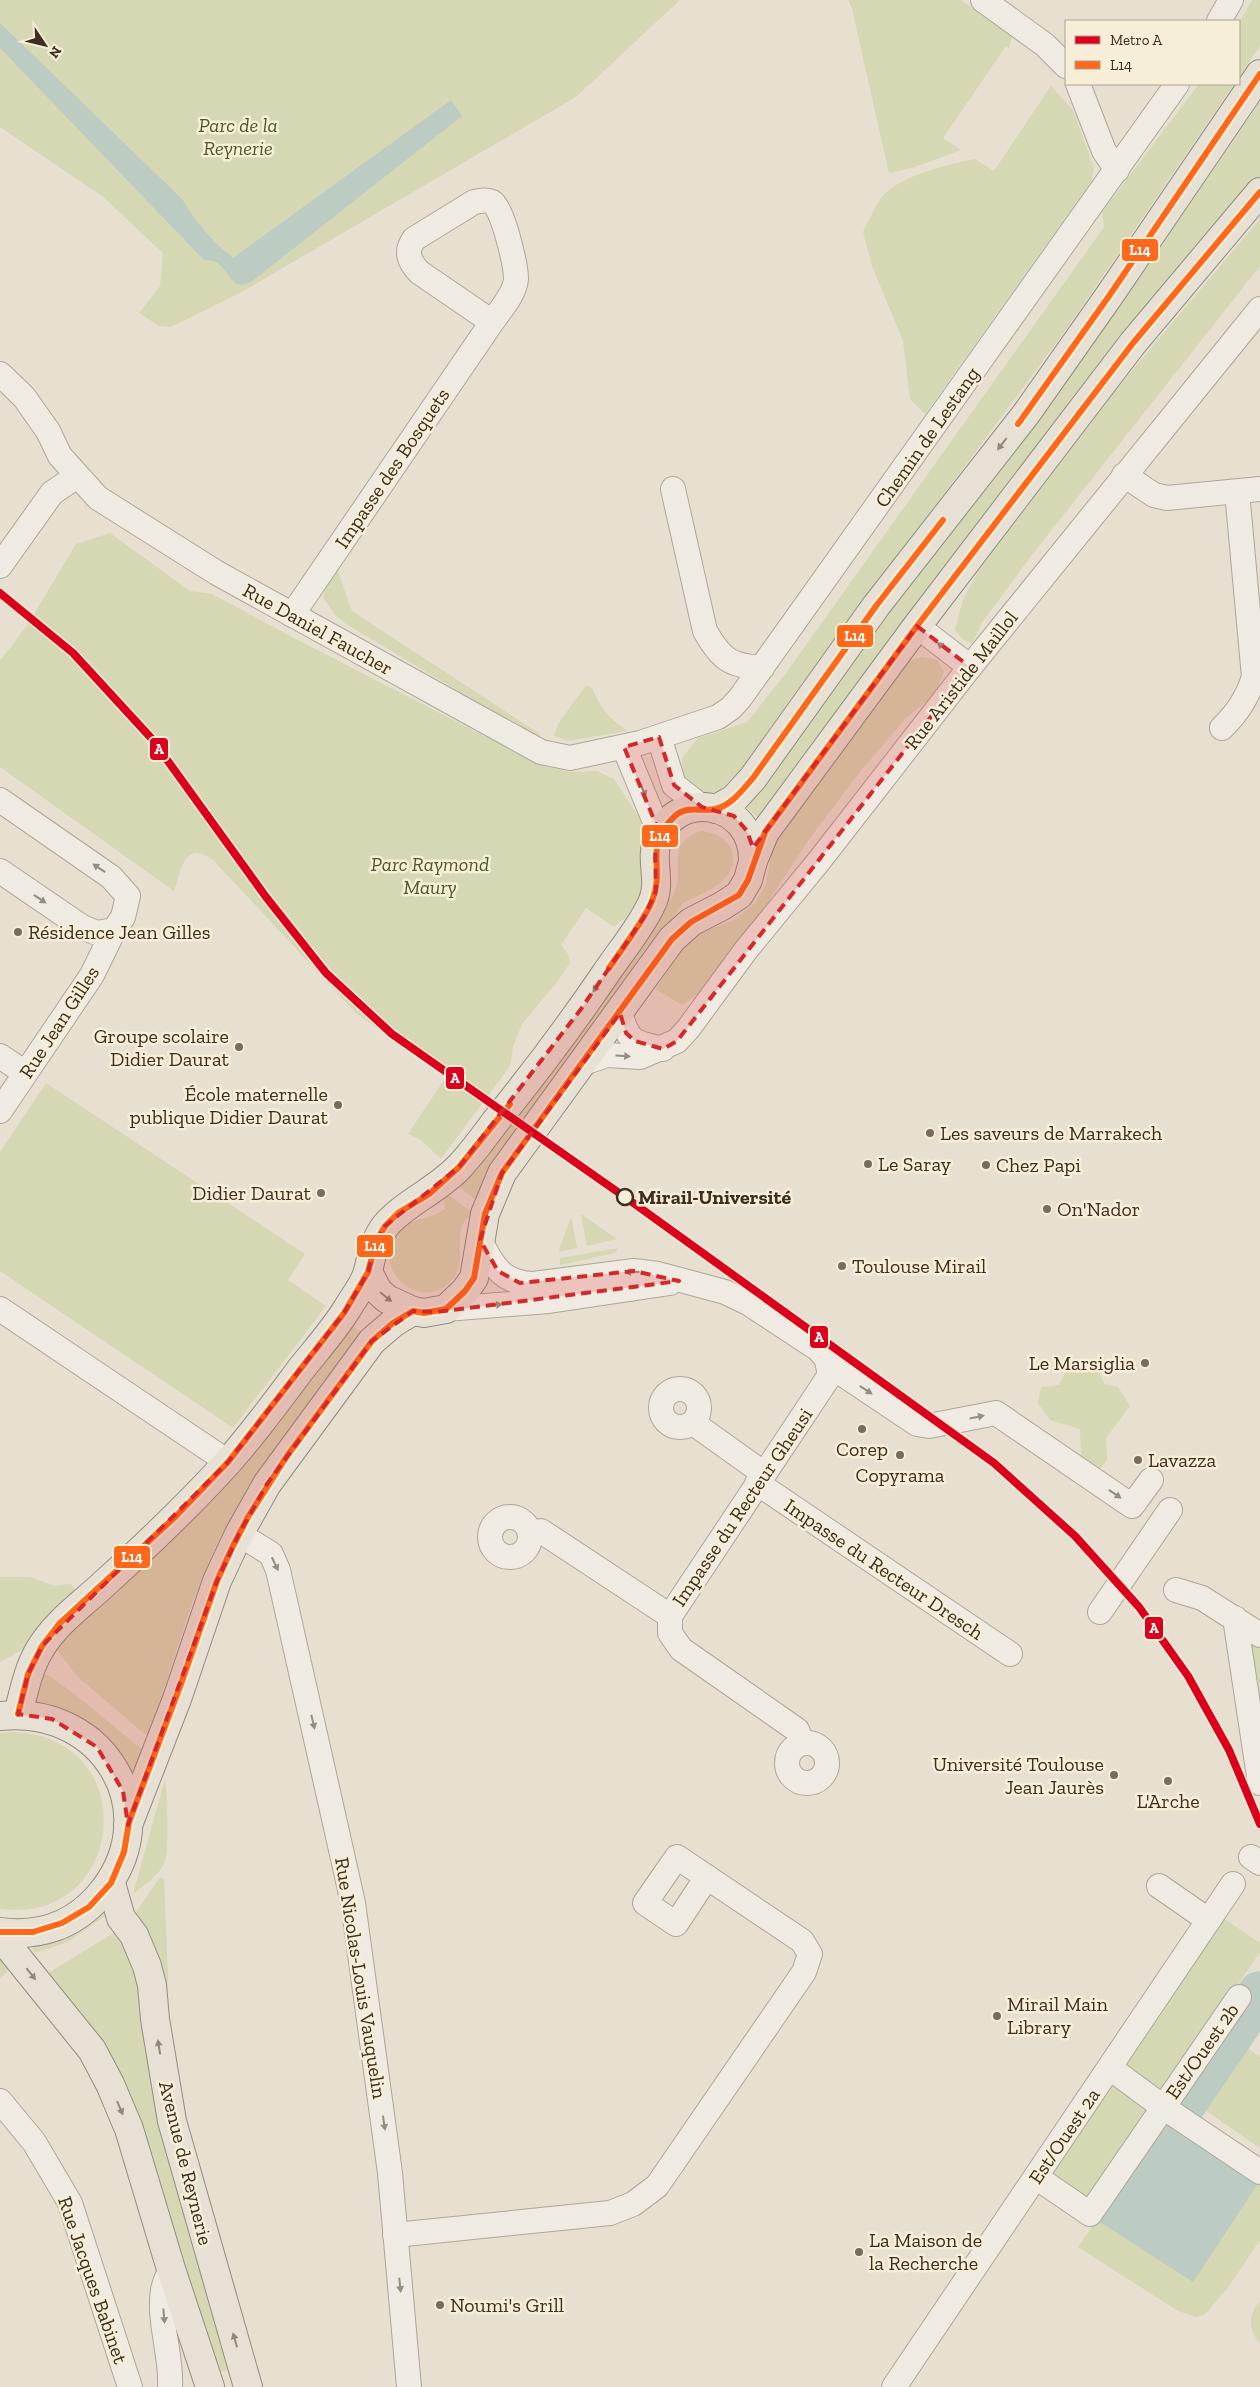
<svg xmlns="http://www.w3.org/2000/svg" width="1260" height="2387" viewBox="0 0 1260 2387" font-family="'Zilla Slab',serif">
  <style>
    .green { fill: #d6d7b3 }
    .water { fill: #bcccc2 }
    .lines { fill: none; stroke-linecap: round; stroke-linejoin: round }
    .river { stroke: #bcccc2; stroke-width: 44 }
    .minor-casing { stroke: #ada599; stroke-width: 26 }
    .major-casing { stroke: #928b80; stroke-width: 30 }
    .minor { stroke: #efebe3; stroke-width: 24 }
    .major { stroke: #e6e1d4; stroke-width: 28 }
    .bus-1-casing { stroke: #f7eed8; stroke-width: 10 }
    .bus-1 { stroke: #ff671b; stroke-width: 6 }
    .metro-1-casing { stroke: #f7eed8; stroke-width: 11 }
    .metro-1 { stroke: #db001b; stroke-width: 8 }
    .oneway { fill: #92887a }
    .oneway2 { fill: #968c82 }
    .marked { fill: #d62828; fill-opacity: 0.2; stroke: #d62828; stroke-width: 4; stroke-dasharray: 10 6; stroke-linejoin: round }
    .poi-dot { fill: #786c5e; stroke: #f7eed8; stroke-width: 2 }
    .stop-dot { fill: #f7eed8; stroke: #3d2e20; stroke-width: 2.5 }
    .labels { text-anchor: middle; dominant-baseline: central; stroke-width: 5; stroke-linejoin: round; paint-order: stroke }
    .park-label { font-size: 20px; font-style: italic; fill: #4d5a26; stroke: #f7eed8 }
    .street-label { font-size: 20px; fill: #3d2e20; stroke: #f7eed8 }
    .poi-label { font-size: 20px; fill: #3d2e20; stroke: #f7eed8; text-anchor: start }
    .stop-label { font-size: 20px; font-weight: bold; fill: #3d2e20; stroke: #f7eed8; text-anchor: start }
    .line-badge { stroke: #f7eed8; stroke-width: 2 }
    .badge-label { font-size: 14px; text-anchor: middle; font-weight: bold; fill: #fff }
  </style>
  <rect width="100%" height="100%" fill="#e7e0d1"/>
  <g class="green">
    <path d="M 0,0 L 680,0 L 576,97 L 240,293 L 171,327 L 159,326 L 139,313 L 160,286 L 163,253 L 102,196 L 0,127 Z"/>
    <path d="M 848,0 L 961,0 L 1012,36 L 1009,48 L 1006,46 L 943,138 L 961,150 L 915,167 L 889,173 L 852,9 Z"/>
    <path d="M 1252,0 L 1260,0 L 1260,46 L 1239,77 L 1239,23 Z"/>
    <path d="M 1199,84 L 1234,84 L 1068,327 L 836,640 L 741,776 L 721,792 L 702,796 L 682,780 L 682,758 L 698,738 L 747,722 L 786,673 L 1104,227 L 1102,212 Z"/>
    <path d="M 1051,86 L 1073,110 L 1094,168 L 1091,182 L 925,414 L 910,399 L 903,341 L 872,266 L 863,232 C 868,222 873,211 879,201 C 895,176 947,165 975,159 L 994,171 Z"/>
    <path d="M 1260,102 L 1260,178 L 1123,342 L 902,622 L 757,817 L 744,805 L 769,776 L 888,614 L 1104,329 Z"/>
    <path d="M 1260,219 L 1260,266 L 1031,556 L 982,623 L 972,644 L 961,638 L 955,630 L 963,599 L 978,572 L 1118,387 Z"/>
    <path d="M 110,533 L 190,591 L 212,594 L 294,638 L 527,758 L 547,767 L 569,772 L 597,771 L 614,779 L 640,819 L 644,839 L 641,865 L 645,880 L 639,898 L 625,918 L 614,927 L 586,908 L 561,945 L 568,954 L 570,963 L 557,982 L 522,1024 L 513,1047 L 510,1066 L 441,1159 L 421,1140 L 408,1134 L 446,1077 L 356,1013 L 213,860 C 185,839 181,870 174,891 L 0,767 L 0,661 L 28,624 L 76,544 Z"/>
    <path d="M 336,566 L 352,611 L 540,734 L 539,739 L 346,624 L 334,614 L 323,597 L 328,580 Z"/>
    <path d="M 922,657 L 937,660 L 944,672 L 935,694 L 905,719 L 859,773 L 807,842 L 768,902 L 704,990 L 682,1005 L 656,989 L 681,951 L 696,935 L 736,919 L 755,903 L 766,884 L 774,840 L 909,661 Z"/>
    <path d="M 586,685 L 592,688 C 601,708 609,719 628,731 L 567,741 L 554,736 L 558,724 Z"/>
    <path d="M 701,831 C 731,834 746,859 721,882 C 711,891 695,896 683,903 L 480,1203 L 454,1183 C 525,1094 599,1007 663,913 C 670,902 678,889 678,875 C 679,850 674,842 701,831 Z"/>
    <path d="M 46,1083 L 305,1254 L 288,1280 L 326,1306 L 233,1428 L 0,1271 L 0,1152 Z"/>
    <path d="M 444,1192 L 473,1213 L 473,1218 L 467,1218 C 451,1236 470,1264 449,1283 C 412,1316 364,1254 403,1227 C 415,1218 432,1219 445,1209 L 443,1194 Z"/>
    <path d="M 581,1214 L 617,1239 L 587,1246 Z"/>
    <path d="M 571,1216 L 577,1248 L 559,1252 L 559,1251 Z"/>
    <path d="M 618,1248 L 615,1253 L 560,1265 L 560,1258 Z"/>
    <path d="M 348,1323 L 367,1336 C 311,1405 251,1474 212,1555 C 185,1613 171,1677 147,1736 L 78,1677 L 57,1650 L 68,1632 Z"/>
    <path d="M 1083,1360 L 1099,1372 L 1104,1384 L 1118,1387 L 1130,1406 L 1106,1438 L 1107,1460 L 1098,1471 L 1081,1458 L 1080,1429 L 1050,1420 L 1038,1403 L 1041,1387 L 1059,1385 L 1067,1369 Z"/>
    <path d="M 0,1577 L 30,1577 L 54,1586 L 71,1584 L 77,1593 L 33,1636 L 24,1649 L 0,1662 Z"/>
    <path d="M 1242,1637 L 1260,1648 L 1260,1722 Z"/>
    <path d="M 43,1675 L 48,1675 L 73,1693 L 144,1751 L 134,1774 L 130,1773 C 104,1737 83,1708 36,1704 L 32,1701 Z"/>
    <path d="M 14,1732 C 145,1738 126,1926 0,1909 L 0,1733 Z"/>
    <path d="M 165,1779 C 167,1794 170,1854 164,1864 C 157,1877 144,1885 133,1894 Z"/>
    <path d="M 160,1877 L 164,1879 L 168,1978 L 167,1993 L 163,1998 C 161,1967 158,1938 135,1914 Z"/>
    <path d="M 104,1913 L 105,1916 L 68,1942 L 34,1953 L 31,1944 Z"/>
    <path d="M 1223,1918 L 1260,1943 L 1260,1952 L 1161,2098 L 1119,2069 Z"/>
    <path d="M 115,1932 L 124,1945 L 135,1970 L 155,2109 L 172,2175 L 230,2369 L 221,2372 L 207,2348 L 106,2048 L 82,2012 L 45,1975 Z"/>
    <path d="M 0,1953 L 9,1970 L 0,1978 Z"/>
    <path d="M 1242,2044 L 1260,2057 L 1260,2148 L 1199,2106 Z"/>
    <path d="M 1111,2081 L 1153,2110 L 1088,2201 L 1047,2174 Z"/>
    <path d="M 1260,2183 L 1260,2240 L 1227,2289 L 1205,2314 L 1196,2317 L 1178,2311 L 1078,2247 L 1097,2220 Z"/>
    <path d="M 1260,2301 L 1260,2343 C 1248,2331 1248,2314 1260,2301 Z"/>
  </g>
  <g class="water">
    <path d="M 0,23 L 182,199 C 196,222 211,241 233,258 L 451,100 L 462,116 L 251,282 C 230,292 231,271 216,262 C 213,261 208,260 204,260 L 0,48 Z"/>
    <path d="M 1166,2119 L 1259,2182 L 1193,2282 L 1097,2220 Z"/>
  </g>
  <g class="lines">
    <path class="river" d="M 1176,2116 L 1260,1993"/>
    <defs>
      <g id="minor">
        <path d="M 983,0 L 1045,45 L 1066,66"/>
        <path d="M 1219,21 L 1231,0"/>
        <path d="M 1078,84 L 1104,151 L 1117,170"/>
        <path d="M 0,374 L 24,397 L 48,431 L 60,456 L 98,498 L 217,573 L 541,752 L 570,758 L 640,743 L 718,717 L 731,708 L 740,698 L 1177,84"/>
        <path d="M 1124,475 L 1154,495 L 1167,498 L 1260,489"/>
        <path d="M 673,489 L 705,631 C 721,659 730,666 762,668"/>
        <path d="M 0,566 L 52,493 L 77,476"/>
        <path d="M 292,615 L 492,322 C 500,310 515,294 516,279 C 516,266 503,208 492,202 C 486,199 480,201 474,202 L 414,239 C 405,252 409,261 419,272 L 492,322"/>
        <path d="M 917,626 L 970,667"/>
        <path d="M 1222,728 C 1238,712 1247,698 1254,677 L 1237,492"/>
        <path d="M 659,737 L 674,785 L 702,807"/>
        <path d="M 624,747 L 660,834"/>
        <path d="M 0,800 L 111,877 L 128,896 L 123,917 L 114,930 L 97,933 L 82,927 L 0,871"/>
        <path d="M 620,1013 C 629,1043 633,1042 663,1049"/>
        <path d="M 0,1056 L 25,1073"/>
        <path d="M 583,1063 L 607,1055 L 640,1057 L 677,1041 L 688,1029 L 746,950 L 819,861 L 970,667 L 1260,309"/>
        <path d="M 0,1111 L 92,975 L 114,930"/>
        <path d="M 480,1240 C 492,1265 502,1283 533,1284 L 634,1271 L 658,1274 L 725,1292 L 748,1303 L 818,1349 L 838,1371 L 917,1424 L 929,1426 L 996,1413 L 1132,1506 L 1151,1480"/>
        <path d="M 0,1309 L 228,1462"/>
        <path d="M 446,1309 L 549,1301 L 670,1283"/>
        <circle cx="680" cy="1408" r="19"/>
        <path d="M 693,1423 L 763,1473"/>
        <path d="M 757,1483 L 1010,1654"/>
        <circle cx="510" cy="1537" r="20"/>
        <path d="M 530,1533 L 541,1531 L 670,1616"/>
        <path d="M 239,1534 L 271,1554 L 278,1570 L 353,1903 L 390,2173 L 409,2387"/>
        <path d="M 1176,1590 L 1202,1598 L 1260,1635"/>
        <path d="M 1100,1612 L 1170,1510"/>
        <path d="M 1235,1618 L 1260,1783"/>
        <path d="M 802,1742 L 797,1730 L 681,1649 L 670,1633 L 670,1616 L 830,1375 L 827,1361"/>
        <circle cx="807" cy="1763" r="20"/>
        <path d="M 1251,1857 L 1260,1863"/>
        <path d="M 1159,1886 L 1208,1920"/>
        <path d="M 1110,2068 L 1163,2107 L 1260,2172"/>
        <path d="M 0,2101 L 34,2142 L 70,2203 L 130,2387"/>
        <path d="M 1036,2177 L 1090,2214 L 1239,1997"/>
        <path d="M 395,2235 L 610,2213 L 633,2204 L 657,2186 L 804,1972 L 810,1954 L 802,1941 L 677,1857 L 645,1903 L 676,1924 L 707,1877"/>
        <path d="M 170,2387 C 172,2355 158,2322 163,2290 C 164,2283 168,2275 171,2269"/>
        <path d="M 894,2387 L 1233,1884"/>
      </g>
      <g id="major">
        <path d="M 716,809 L 734,799 L 753,778 L 876,606 L 1026,414 L 1109,296 L 1260,74"/>
        <path d="M 368,1272 L 378,1291 L 387,1299 L 413,1311 L 424,1313 L 446,1309 L 465,1291 L 474,1278 L 485,1214 L 502,1173 L 672,939 L 691,922 L 722,906 L 739,895 L 748,880 L 753,861 L 765,832 L 917,626 L 1133,343 L 1260,192"/>
        <path d="M 18,1714 C 24,1691 28,1669 40,1649 C 56,1622 84,1603 106,1582 C 148,1544 189,1505 227,1463 C 254,1433 277,1401 301,1369 C 316,1350 334,1330 347,1309 C 353,1298 365,1284 368,1271 C 372,1254 375,1239 386,1225 C 406,1202 438,1190 460,1166 C 472,1153 484,1137 495,1122 C 533,1075 570,1026 604,976 C 620,952 640,929 652,903 C 662,882 650,861 657,841 C 675,787 754,800 753,861"/>
        <path d="M 128,1825 L 177,1699 L 217,1581 L 239,1534 L 267,1484 L 372,1341 L 393,1323 L 413,1311"/>
        <path d="M 111,1883 L 121,1918 L 134,1935 L 147,1966 L 152,1985 L 155,2019 L 172,2121 L 248,2387"/>
        <path d="M 0,1932 C 38,1937 73,1926 99,1896 C 169,1815 105,1705 1,1716"/>
        <path d="M 0,1936 L 92,2050 L 110,2084 L 129,2129 L 171,2269 L 210,2387"/>
      </g>
    </defs>
    <use href="#minor" class="minor-casing"/>
    <use href="#major" class="major-casing"/>
    <use href="#minor" class="minor"/>
    <use href="#major" class="major"/>
    <defs>
      <g id="bus-1">
        <path d="M 1018,424 L 1109,296 L 1260,74"/>
        <path d="M 609,968 C 621,950 645,919 652,901 C 666,866 642,846 675,816 C 687,805 701,812 715,809 C 731,806 743,789 753,778 L 876,606 L 943,520"/>
        <path d="M 18,1714 L 28,1674 L 42,1646 L 59,1624 L 176,1516 L 228,1462 L 344,1313 L 368,1272 L 376,1241 L 385,1226 L 398,1213 L 429,1194 L 459,1167 L 510,1104"/>
        <path d="M 0,1932 L 33,1932 L 62,1923 L 89,1907 L 111,1883 L 124,1852 L 129,1822 L 181,1684 L 217,1581 L 232,1548 L 248,1517 L 287,1456 L 372,1341 L 393,1323 L 413,1311 L 424,1313 L 446,1309 L 465,1291 L 474,1278 L 485,1214 L 502,1173 L 672,939 L 691,922 L 739,895 L 748,880 L 765,832 L 917,626 L 1133,343 L 1260,192"/>
      </g>
    </defs>
    <use href="#bus-1" class="bus-1-casing"/>
    <use href="#bus-1" class="bus-1"/>
    <defs>
      <path id="metro-1" d="M 0,593 L 73,653 L 152,739 L 266,897 L 326,973 L 392,1034 L 632,1202 L 994,1463 L 1075,1536 L 1139,1607 L 1188,1676 L 1229,1750 L 1260,1824"/>
    </defs>
    <use href="#metro-1" class="metro-1-casing"/>
    <use href="#metro-1" class="metro-1"/>
  </g>
  <defs><path id="oneway-solid" d="M-6-.8H1V-3.2L6.5 0L1 3.2V.8H-6Z" transform="scale(1.25)"/></defs>
  <g class="oneway">
    <use href="#oneway-solid" transform="translate(1002 444) rotate(128)"/>
    <use href="#oneway-solid" transform="translate(597 986) rotate(124)"/>
    <use href="#oneway-solid" transform="translate(386 1297) rotate(39)"/>
    <use href="#oneway-solid" transform="translate(31 1974) rotate(51)"/>
    <use href="#oneway-solid" transform="translate(159 2047) rotate(-99)"/>
    <use href="#oneway-solid" transform="translate(120 2108) rotate(67)"/>
    <use href="#oneway-solid" transform="translate(235 2340) rotate(-106)"/>
  </g>
  <g class="oneway2">
    <use href="#oneway-solid" transform="translate(943 647) rotate(-142)"/>
    <use href="#oneway-solid" transform="translate(643 790) rotate(67)"/>
    <use href="#oneway-solid" transform="translate(99 868) rotate(-146)"/>
    <use href="#oneway-solid" transform="translate(40 899) rotate(34)"/>
    <use href="#oneway-solid" transform="translate(623 1056) rotate(4)"/>
    <use href="#oneway-solid" transform="translate(632 1272) rotate(178)"/>
    <use href="#oneway-solid" transform="translate(495 1305) rotate(-5)"/>
    <use href="#oneway-solid" transform="translate(866 1390) rotate(34)"/>
    <use href="#oneway-solid" transform="translate(977 1417) rotate(-12)"/>
    <use href="#oneway-solid" transform="translate(1115 1494) rotate(34)"/>
    <use href="#oneway-solid" transform="translate(275 1564) rotate(65)"/>
    <use href="#oneway-solid" transform="translate(313 1722) rotate(77)"/>
    <use href="#oneway-solid" transform="translate(384 2123) rotate(82)"/>
    <use href="#oneway-solid" transform="translate(400 2285) rotate(84)"/>
    <use href="#oneway-solid" transform="translate(164 2316) rotate(85)"/>
  </g>
  <path class="marked" d="M 917,626 L 970,667 L 677,1041 L 663,1049 L 635,1041 L 626,1033 L 620,1013 L 502,1173 L 480,1240 L 498,1271 L 520,1283 L 634,1271 L 679,1281 L 437,1312 L 413,1311 L 372,1341 L 267,1484 L 239,1534 L 217,1581 L 128,1825 L 123,1791 L 97,1747 L 52,1719 L 18,1714 L 28,1674 L 42,1646 L 228,1462 L 344,1313 L 368,1272 L 376,1241 L 385,1226 L 459,1167 L 581,1009 L 644,917 L 656,891 L 655,847 L 660,834 L 624,747 L 659,737 L 674,785 L 702,807 L 734,816 L 747,831 L 753,848 Z"/>
  <g class="poi-dot">
    <circle cx="18" cy="932" r="5"/>
    <circle cx="239" cy="1047" r="5"/>
    <circle cx="338" cy="1105" r="5"/>
    <circle cx="930" cy="1133" r="5"/>
    <circle cx="868" cy="1164" r="5"/>
    <circle cx="986" cy="1165" r="5"/>
    <circle cx="321" cy="1193" r="5"/>
    <circle cx="1047" cy="1209" r="5"/>
    <circle cx="842" cy="1266" r="5"/>
    <circle cx="1145" cy="1363" r="5"/>
    <circle cx="862" cy="1429" r="5"/>
    <circle cx="900" cy="1455" r="5"/>
    <circle cx="1138" cy="1460" r="5"/>
    <circle cx="1114" cy="1775" r="5"/>
    <circle cx="1168" cy="1781" r="5"/>
    <circle cx="997" cy="2016" r="5"/>
    <circle cx="859" cy="2252" r="5"/>
    <circle cx="440" cy="2305" r="5"/>
  </g>
  <circle class="stop-dot" cx="625" cy="1197" r="8"/>
  <g class="labels">
    <g class="park-label">
      <text x="238" y="125">Parc de la<tspan x="238" dy="23">Reynerie</tspan></text>
      <text x="430" y="864">Parc Raymond<tspan x="430" dy="23">Maury</tspan></text>
    </g>
    <g class="street-label">
      <text transform="translate(927 437) rotate(-55)">Chemin de Lestang</text>
      <text transform="translate(392 468) rotate(-56)">Impasse des Bosquets</text>
      <text transform="translate(318 629) rotate(29)">Rue Daniel Faucher</text>
      <text transform="translate(961 680) rotate(-52)">Rue Aristide Maillol</text>
      <text transform="translate(59 1022) rotate(-57)">Rue Jean Gilles</text>
      <text transform="translate(742 1507) rotate(-56)">Impasse du Recteur Gheusi</text>
      <text transform="translate(884 1569) rotate(34)">Impasse du Recteur Dresch</text>
      <text transform="translate(361 1978) rotate(81)">Rue Nicolas-Louis Vauquelin</text>
      <text transform="translate(1202 2051) rotate(-55)">Est/Ouest 2b</text>
      <text transform="translate(1064 2136) rotate(-56)">Est/Ouest 2a</text>
      <text transform="translate(186 2163) rotate(76)">Avenue de Reynerie</text>
      <text transform="translate(93 2280) rotate(71)">Rue Jacques Babinet</text>
    </g>
    <g class="poi-label">
      <text x="28" y="932">Résidence Jean Gilles</text>
      <text x="229" y="1036" text-anchor="end">Groupe scolaire<tspan x="229" dy="23">Didier Daurat</tspan></text>
      <text x="328" y="1094" text-anchor="end">École maternelle<tspan x="328" dy="23">publique Didier Daurat</tspan></text>
      <text x="940" y="1133">Les saveurs de Marrakech</text>
      <text x="878" y="1164">Le Saray</text>
      <text x="996" y="1165">Chez Papi</text>
      <text x="311" y="1193" text-anchor="end">Didier Daurat</text>
      <text x="1057" y="1209">On'Nador</text>
      <text x="852" y="1266">Toulouse Mirail</text>
      <text x="1135" y="1363" text-anchor="end">Le Marsiglia</text>
      <text x="862" y="1449" text-anchor="middle">Corep</text>
      <text x="1148" y="1460">Lavazza</text>
      <text x="900" y="1475" text-anchor="middle">Copyrama</text>
      <text x="1104" y="1764" text-anchor="end">Université Toulouse<tspan x="1104" dy="23">Jean Jaurès</tspan></text>
      <text x="1168" y="1801" text-anchor="middle">L'Arche</text>
      <text x="1007" y="2004">Mirail Main<tspan x="1007" dy="23">Library</tspan></text>
      <text x="869" y="2240">La Maison de<tspan x="869" dy="23">la Recherche</tspan></text>
      <text x="450" y="2305">Noumi's Grill</text>
    </g>
    <g class="stop-label">
      <text x="638" y="1197">Mirail-Université</text>
    </g>
  </g>
  <g class="line-badge">
    <rect x="1121" y="238" width="38" height="24" rx="5" fill="#ff671b"/>
    <rect x="836" y="624" width="38" height="24" rx="5" fill="#ff671b"/>
    <rect x="149" y="737" width="20" height="24" rx="5" fill="#db001b"/>
    <rect x="641" y="824" width="38" height="24" rx="5" fill="#ff671b"/>
    <rect x="445" y="1066" width="20" height="24" rx="5" fill="#db001b"/>
    <rect x="356" y="1234" width="38" height="24" rx="5" fill="#ff671b"/>
    <rect x="809" y="1325" width="20" height="24" rx="5" fill="#db001b"/>
    <rect x="113" y="1545" width="38" height="24" rx="5" fill="#ff671b"/>
    <rect x="1144" y="1616" width="20" height="24" rx="5" fill="#db001b"/>
  </g>
  <g class="badge-label">
    <text x="1140" y="255">L14</text>
    <text x="855" y="641">L14</text>
    <text x="159" y="754">A</text>
    <text x="660" y="841">L14</text>
    <text x="455" y="1083">A</text>
    <text x="375" y="1251">L14</text>
    <text x="819" y="1342">A</text>
    <text x="132" y="1562">L14</text>
    <text x="1154" y="1633">A</text>
  </g>
  <rect x="1065" y="20" width="175" height="65" fill="#f7eed8" stroke="#ada18e"/>
  <rect x="1075" y="36" width="25" height="8" fill="#db001b" stroke="#ada18e"/>
  <text x="1110" y="45" font-size="15" fill="#3d2e20">Metro A</text>
  <rect x="1075" y="61" width="25" height="8" fill="#ff671b" stroke="#ada18e"/>
  <text x="1110" y="70" font-size="15" fill="#3d2e20">L14</text>
  <g transform="translate(45 45) rotate(125)" stroke="#f7eed8" stroke-width="4" paint-order="stroke">
  <path d="M0-4L9 19L0 12L-9 19Z" fill="#3d2e20"/>
  <text y="-8" font-size="14" font-weight="bold" text-anchor="middle" fill="#3d2e20">N</text>
  </g>
</svg>
